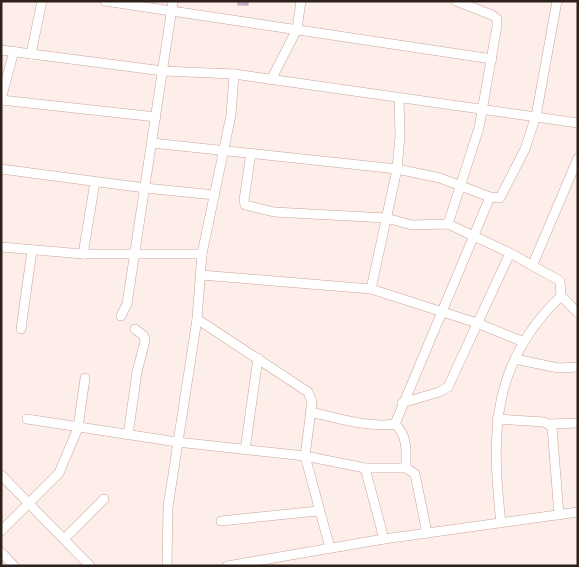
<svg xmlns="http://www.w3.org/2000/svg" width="579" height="567" viewBox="0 0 579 567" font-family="'Noto Sans',sans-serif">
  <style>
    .building { fill: url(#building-cross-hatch); stroke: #bca1ba }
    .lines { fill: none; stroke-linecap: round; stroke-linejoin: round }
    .street-casing { stroke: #c9a497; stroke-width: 10 }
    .street { stroke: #fff; stroke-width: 9 }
  </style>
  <defs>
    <pattern id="building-cross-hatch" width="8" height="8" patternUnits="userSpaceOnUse" patternTransform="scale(1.25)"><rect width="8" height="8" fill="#d9bdd7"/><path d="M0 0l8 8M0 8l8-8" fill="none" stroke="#bba2b8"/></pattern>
  </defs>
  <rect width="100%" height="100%" fill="#feeee9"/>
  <rect class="building" x="238" y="1" width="10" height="4"/>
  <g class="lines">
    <defs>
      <g id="street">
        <path d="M 105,1 L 492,59"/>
        <path d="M 1,50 L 163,71 L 234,74 L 578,123"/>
        <path d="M 31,54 L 42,1"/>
        <path d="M 271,80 L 297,29 L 301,1"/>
        <path d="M 1,99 L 14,51"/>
        <path d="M 1,100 L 156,117"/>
        <path d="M 152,143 L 397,169 L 440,178 L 490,197 L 500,198 L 525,149 L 536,116 L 557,1"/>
        <path d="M 251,153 L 244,200 L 245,205 L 274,212 L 386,218 L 412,225 L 448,224 L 510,253 L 560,281 L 561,296 C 491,363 491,433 501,523"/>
        <path d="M 1,169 L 145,188 L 215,195"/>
        <path d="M 448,224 L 479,128 L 497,26 L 497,19 L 492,15 L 456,1"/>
        <path d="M 1,247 L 83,254 L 202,254"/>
        <path d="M 83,254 L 95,182"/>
        <path d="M 533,264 L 578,158"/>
        <path d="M 201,275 L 371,289 L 477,323 L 524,342"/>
        <path d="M 371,289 L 397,169 L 400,136 L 399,97"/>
        <path d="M 561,296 L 578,313"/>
        <path d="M 121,316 L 127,304 L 173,1"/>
        <path d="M 197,319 L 308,392 L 312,402 L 305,456 L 330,548"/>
        <path d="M 21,329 L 32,250"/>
        <path d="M 515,359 L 558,368 L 578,367"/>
        <path d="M 402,403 L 439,392 L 448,387 L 510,253"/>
        <path d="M 310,412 C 337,418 368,428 395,424 L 490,197"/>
        <path d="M 27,419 L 177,442 L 305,456 L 365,468 L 406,468 L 415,474 L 427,533"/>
        <path d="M 497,419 L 544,422 L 552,427 L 559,515"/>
        <path d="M 395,424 C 408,436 406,451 406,468"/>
        <path d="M 549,424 L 578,423"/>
        <path d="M 128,435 L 137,372 L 145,341 L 144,336 L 135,329"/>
        <path d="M 245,450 L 258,358"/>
        <path d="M 365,468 L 384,539"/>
        <path d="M 1,475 L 90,566"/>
        <path d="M 221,521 L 318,511"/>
        <path d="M 1,531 L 59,473 L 78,428 L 85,378"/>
        <path d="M 64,539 L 104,499"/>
        <path d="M 1,552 L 14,566"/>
        <path d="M 167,566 L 168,507 L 197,319 L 202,254 L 231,115 L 234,74"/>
        <path d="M 227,566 L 384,539 L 578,512"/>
      </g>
    </defs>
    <use href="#street" class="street-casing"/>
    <use href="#street" class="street"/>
  </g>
  <rect width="579" height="567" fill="none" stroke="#2e201b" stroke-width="5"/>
</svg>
